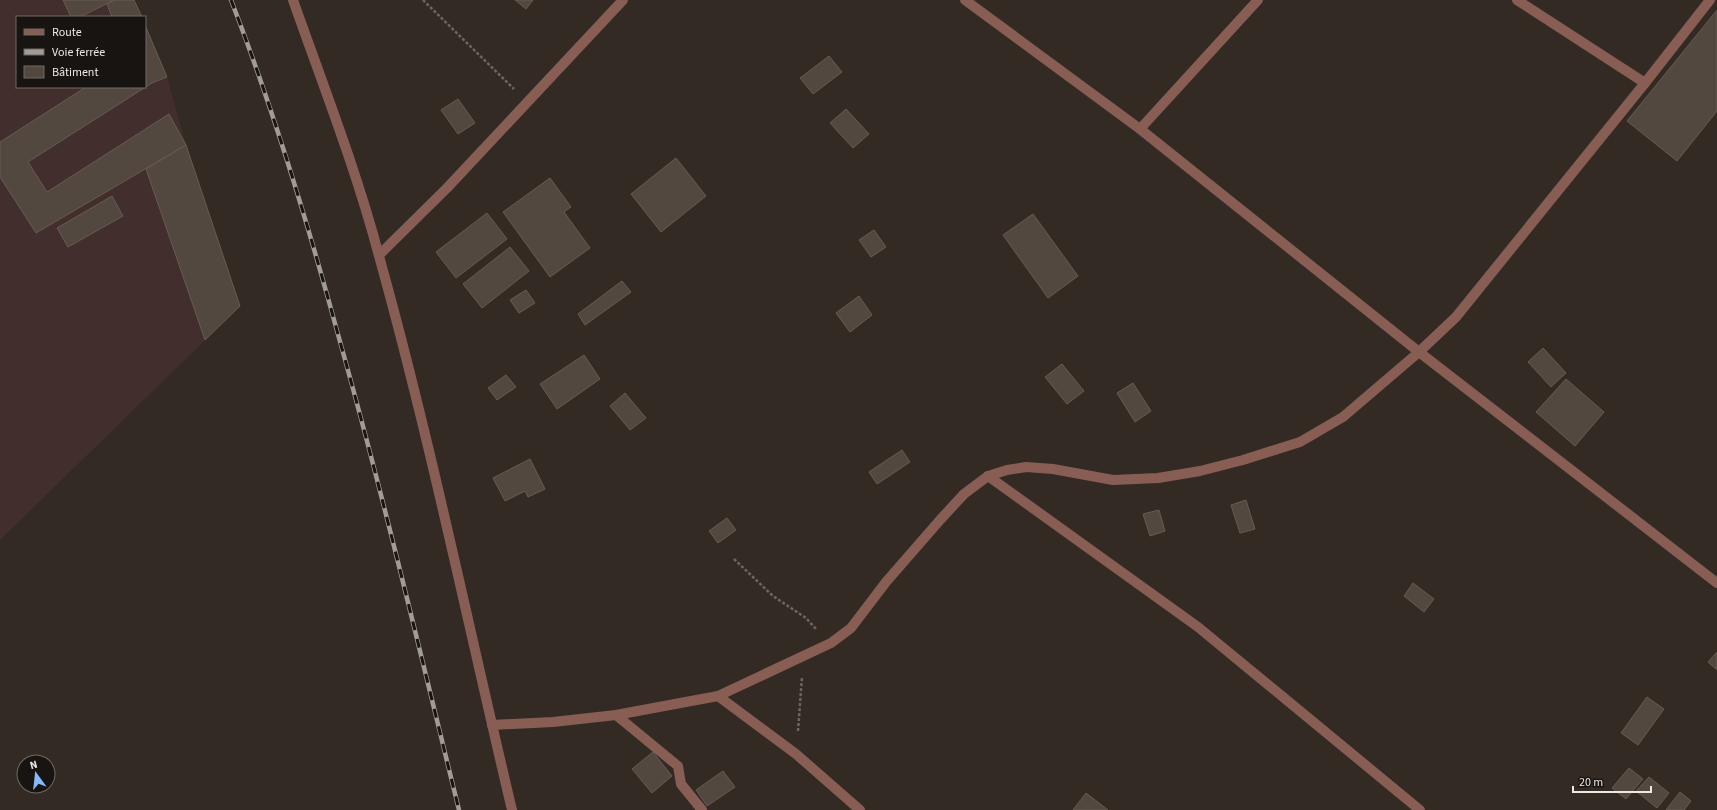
<svg xmlns="http://www.w3.org/2000/svg" width="1717" height="810" viewBox="0 0 1717 810" font-family="'Source Sans 3',sans-serif">
  <style>
    .industrial { fill: #422e2d }
    .building { fill: #524840; stroke: #665c54 }
    .lines { fill: none; stroke-linecap: round; stroke-linejoin: round }
    .path { stroke: #6d665f; stroke-width: 2.5; stroke-dasharray: 3 2; stroke-linecap: butt }
    .minor { stroke: #875d54; stroke-width: 10 }
    .rail-casing { stroke: #a39c96; stroke-width: 4.5 }
    .rail { stroke: #181411; stroke-width: 3; stroke-dasharray: 9; stroke-linecap: butt }
  </style>
  <rect width="100%" height="100%" fill="#332b23"/>
  <path class="industrial" d="M 0,0 L 134,0 L 142,17 L 17,17 L 17,87 L 145,87 L 145,25 L 167,77 L 186,145 L 240,306 L 0,540 Z"/>
  <g class="building">
    <path d="M 63,0 L 114,0 L 80,17 L 71,17 Z"/>
    <path d="M 114,0 L 134,0 L 142,17 L 112,17 L 107,4 Z"/>
    <path d="M 515,0 L 533,0 L 526,9 Z"/>
    <path d="M 1717,10 L 1717,111 L 1677,161 L 1627,121 Z"/>
    <path d="M 145,25 L 167,77 L 152,83 L 28,162 L 47,192 L 169,114 L 186,145 L 36,233 L 0,177 L 0,142 L 86,87 L 145,87 Z"/>
    <path d="M 829,56 L 842,72 L 813,94 L 800,78 Z"/>
    <path d="M 458,99 L 475,123 L 458,134 L 441,110 Z"/>
    <path d="M 846,109 L 869,134 L 853,148 L 830,123 Z"/>
    <path d="M 186,145 L 240,306 L 205,340 L 146,169 Z"/>
    <path d="M 676,158 L 706,196 L 661,232 L 631,194 Z"/>
    <path d="M 550,178 L 571,207 L 564,212 L 590,248 L 550,277 L 503,212 Z"/>
    <path d="M 112,196 L 123,216 L 68,247 L 57,228 Z"/>
    <path d="M 487,213 L 507,239 L 456,278 L 436,252 Z"/>
    <path d="M 1033,214 L 1078,276 L 1048,298 L 1003,235 Z"/>
    <path d="M 874,230 L 886,247 L 871,257 L 859,240 Z"/>
    <path d="M 510,247 L 529,271 L 482,308 L 463,284 Z"/>
    <path d="M 622,281 L 631,292 L 585,325 L 578,314 Z"/>
    <path d="M 526,290 L 535,303 L 519,313 L 510,300 Z"/>
    <path d="M 859,296 L 872,315 L 850,332 L 836,313 Z"/>
    <path d="M 1543,348 L 1566,373 L 1551,387 L 1528,362 Z"/>
    <path d="M 584,355 L 600,379 L 557,409 L 540,384 Z"/>
    <path d="M 1062,364 L 1084,391 L 1067,404 L 1045,377 Z"/>
    <path d="M 506,375 L 516,387 L 497,400 L 488,388 Z"/>
    <path d="M 1566,379 L 1604,412 L 1575,446 L 1536,412 Z"/>
    <path d="M 1133,383 L 1151,411 L 1135,422 L 1117,393 Z"/>
    <path d="M 625,393 L 646,418 L 630,430 L 610,406 Z"/>
    <path d="M 902,450 L 910,462 L 877,484 L 869,472 Z"/>
    <path d="M 530,459 L 545,489 L 528,497 L 525,491 L 505,501 L 493,478 Z"/>
    <path d="M 1246,500 L 1255,529 L 1240,533 L 1231,505 Z"/>
    <path d="M 1159,510 L 1165,531 L 1150,536 L 1143,514 Z"/>
    <path d="M 727,518 L 736,530 L 718,543 L 709,531 Z"/>
    <path d="M 1413,583 L 1434,599 L 1424,612 L 1404,596 Z"/>
    <path d="M 1717,652 L 1717,670 L 1708,662 Z"/>
    <path d="M 1647,697 L 1664,709 L 1638,745 L 1621,733 Z"/>
    <path d="M 653,752 L 672,776 L 652,793 L 632,769 Z"/>
    <path d="M 1629,768 L 1643,779 L 1626,799 L 1612,788 Z"/>
    <path d="M 723,771 L 735,787 L 707,806 L 696,790 Z"/>
    <path d="M 1649,777 L 1669,793 L 1657,808 L 1636,791 Z"/>
    <path d="M 1680,792 L 1691,801 L 1684,810 L 1666,810 Z"/>
    <path d="M 1086,793 L 1108,810 L 1073,810 Z"/>
  </g>
  <g class="lines">
    <g class="path">
      <path d="M 423,0 L 514,89"/>
      <path d="M 734,559 L 773,596 L 806,618 L 817,630"/>
      <path d="M 798,731 L 802,677"/>
    </g>
    <g class="minor">
      <path d="M 293,0 C 323,85 356,169 379,256 C 430,439 468,625 512,810"/>
      <path d="M 965,0 L 1140,129 L 1258,0"/>
      <path d="M 1517,0 L 1645,83"/>
      <path d="M 1140,129 L 1419,352 L 1717,583"/>
      <path d="M 379,255 L 447,188 L 623,0"/>
      <path d="M 988,476 L 1198,627 L 1420,810"/>
      <path d="M 718,696 L 796,754 L 860,810"/>
      <path d="M 616,715 L 678,766 L 681,784 L 702,810"/>
      <path d="M 492,725 L 553,722 L 616,715 L 718,696 L 831,643 L 851,628 L 886,582 L 940,520 L 964,494 L 988,476 L 1007,470 L 1026,467 L 1053,469 L 1113,480 L 1158,478 L 1200,471 L 1243,460 L 1300,442 L 1343,417 L 1419,352 L 1456,317 L 1645,83 L 1710,0"/>
    </g>
    <defs>
      <path id="rail" d="M 231,0 C 274,111 308,224 339,338 C 383,495 420,652 459,810"/>
    </defs>
    <use href="#rail" class="rail-casing"/>
    <use href="#rail" class="rail"/>
  </g>
  <rect x="16" y="16" width="130" height="72" fill="#181411" stroke="#6e6965"/>
  <rect x="24" y="29" width="20" height="6" fill="#875d54" stroke="#6e6965"/>
  <text x="52" y="36" font-size="12" fill="#eee8e3">Route</text>
  <rect x="24" y="49" width="20" height="6" fill="#a39c96" stroke="#6e6965"/>
  <text x="52" y="56" font-size="12" fill="#eee8e3">Voie ferrée</text>
  <rect x="24" y="66" width="20" height="12" fill="#524840" stroke="#6e6965"/>
  <text x="52" y="76" font-size="12" fill="#eee8e3">Bâtiment</text>
  <g transform="translate(36 774) rotate(345)"><circle r="19" fill="#181411" stroke="#6e6965"/>
  <path d="M0-3L7 15L0 10L-7 15Z" fill="#86bbfb"/>
  <text y="-6" font-size="11" font-weight="bold" text-anchor="middle" fill="#eee8e3">N</text>
  </g>
  <path d="M1573 786v6h78v-6" fill="none" stroke="#eee8e3" stroke-width="2"/>
  <text x="1579" y="786" font-size="12" fill="#eee8e3" stroke="#181411" stroke-width="3" paint-order="stroke">20 m</text>
</svg>
